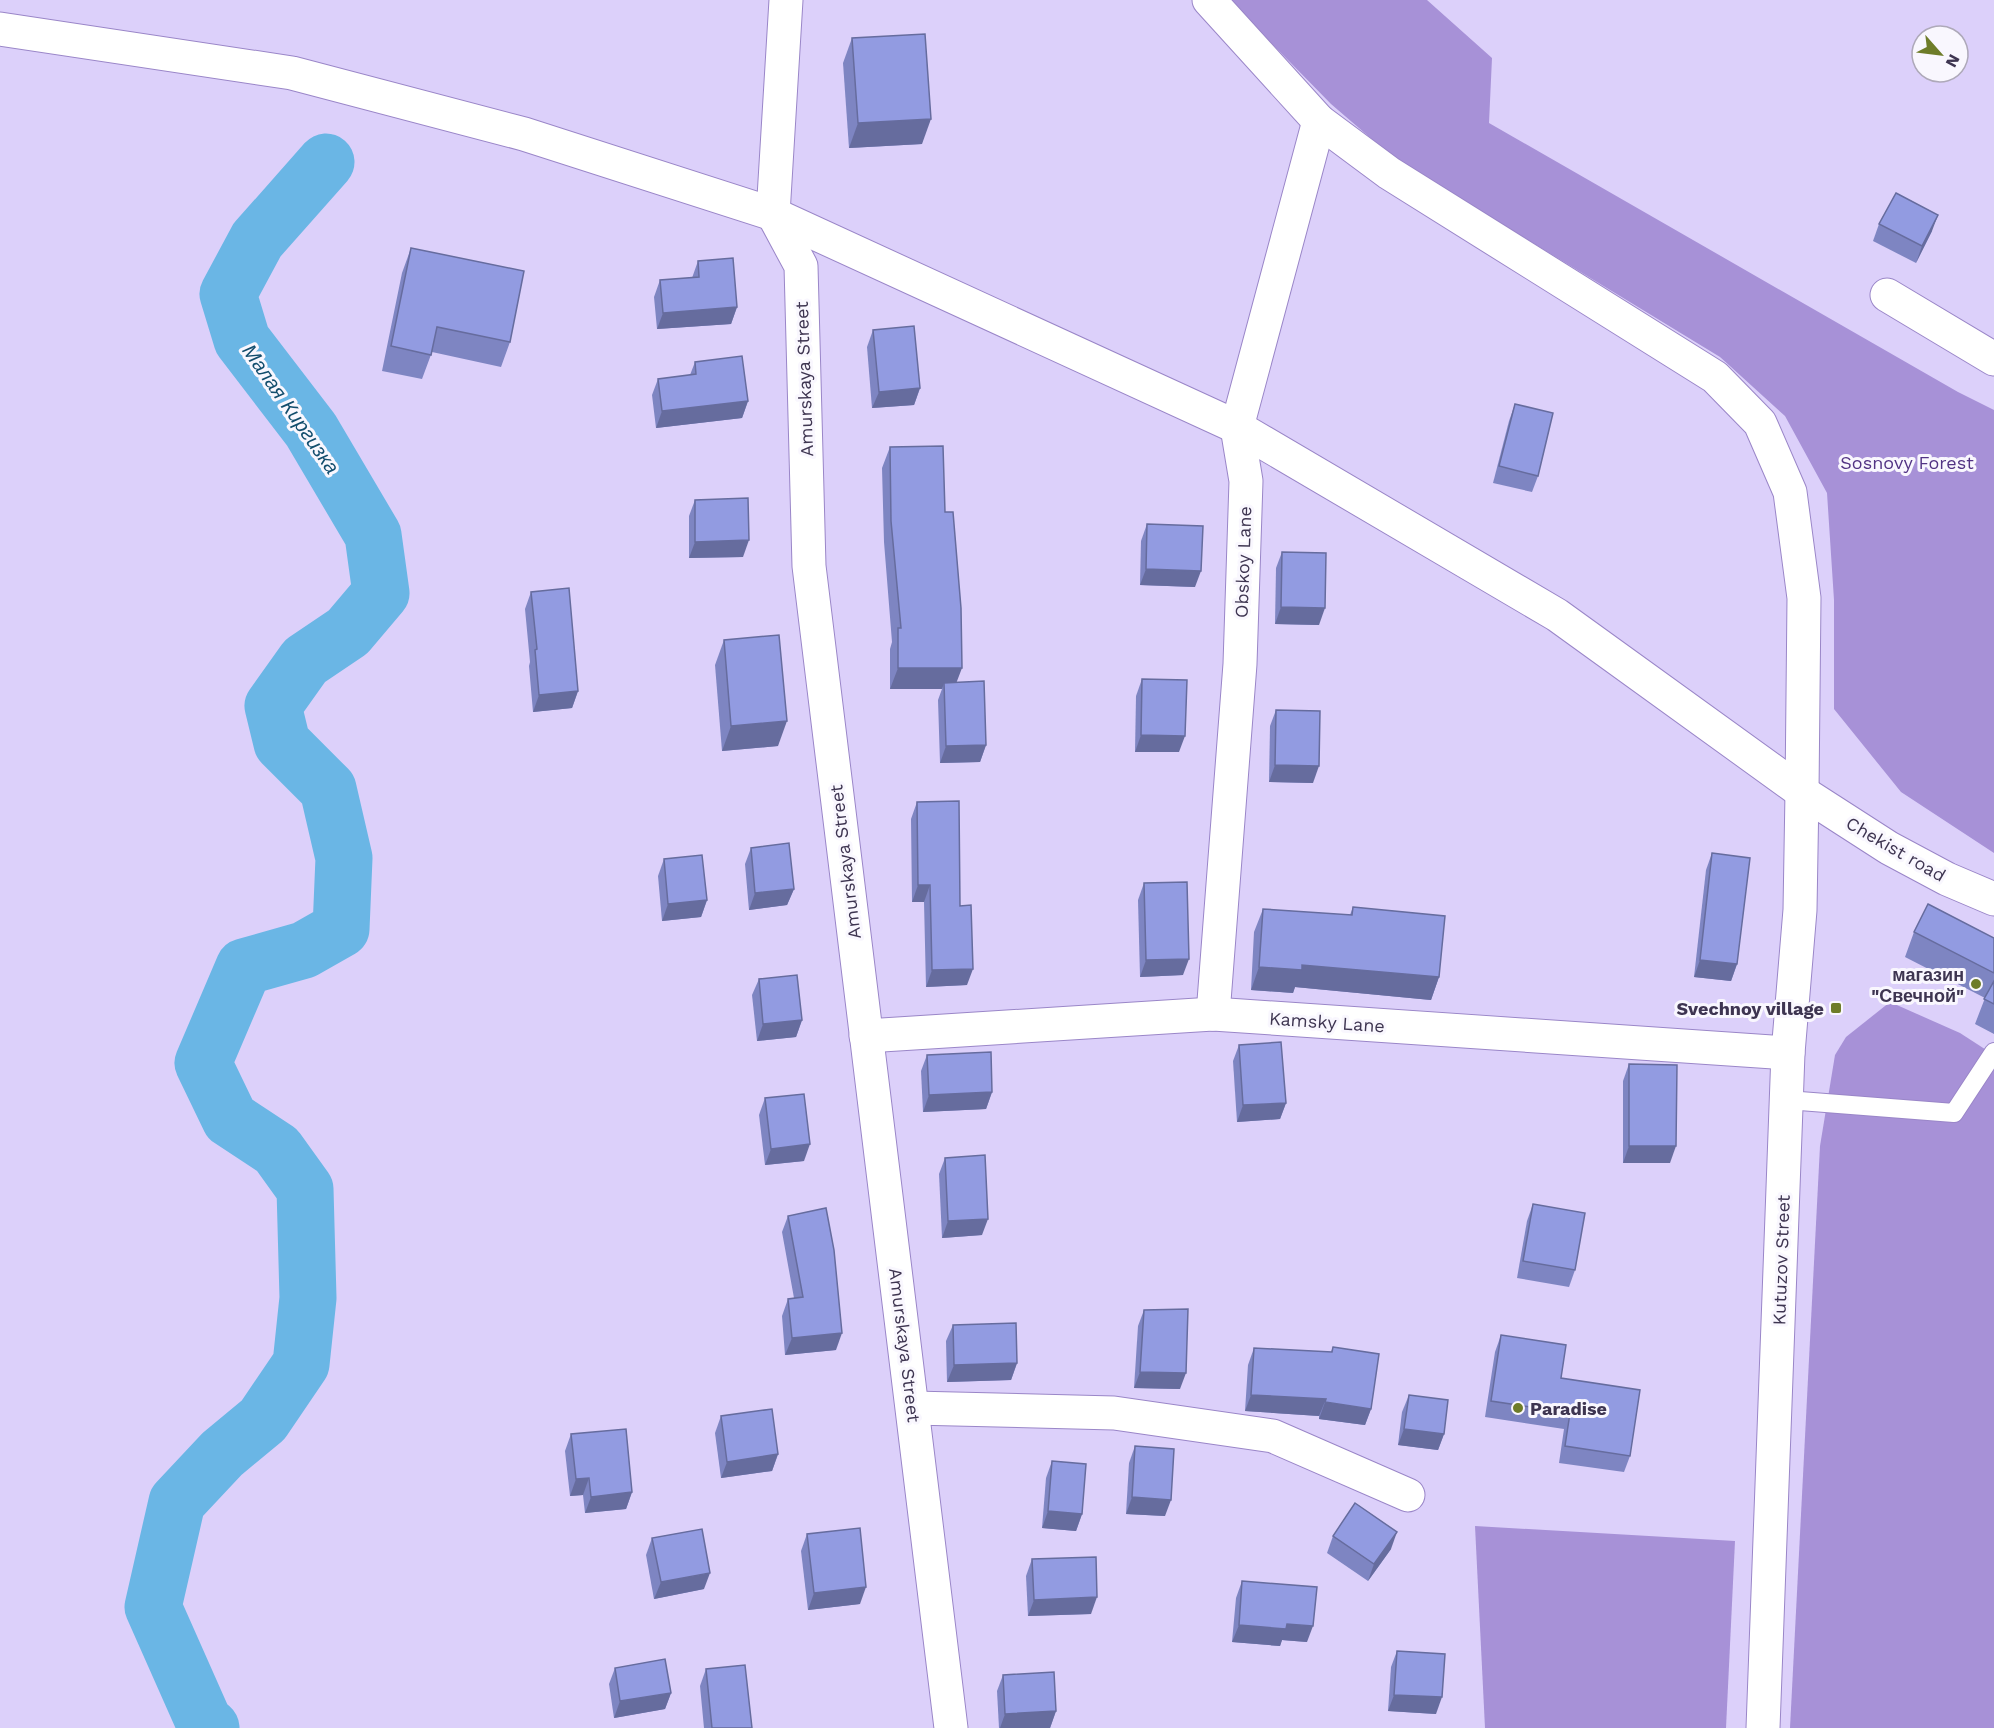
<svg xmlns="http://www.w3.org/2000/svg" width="1994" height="1728" viewBox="0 0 1994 1728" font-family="'Work Sans',sans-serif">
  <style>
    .forest { fill: #a791d7 }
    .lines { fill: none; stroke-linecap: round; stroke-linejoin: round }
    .river { stroke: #6ab6e5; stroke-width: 57 }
    .lane-casing { stroke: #9a86c8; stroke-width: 20 }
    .street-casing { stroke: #9a86c8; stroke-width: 35 }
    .secondary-casing { stroke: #9a86c8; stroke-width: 35 }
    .primary-casing { stroke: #9a86c8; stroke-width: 35 }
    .lane { stroke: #fff; stroke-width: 18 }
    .street { stroke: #fff; stroke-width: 33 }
    .secondary { stroke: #fff; stroke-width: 33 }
    .primary { stroke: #fff; stroke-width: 33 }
    .wall { fill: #7e85c2 }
    .shaded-wall { fill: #666c9e }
    .building { fill: #929be1; stroke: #666c9e; stroke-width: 1.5 }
    .poi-dot { fill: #6e7c29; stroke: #f9f7fe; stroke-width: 2 }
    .labels { text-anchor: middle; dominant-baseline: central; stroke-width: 6; stroke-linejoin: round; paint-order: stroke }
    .street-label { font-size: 18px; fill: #3e3551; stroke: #f9f7fe }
    .park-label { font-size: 18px; fill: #523384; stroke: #f9f7fe }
    .poi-label { font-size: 18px; font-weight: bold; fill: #3e3551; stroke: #f9f7fe; text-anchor: end }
    .water-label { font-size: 20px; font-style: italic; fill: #124d6d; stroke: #f9f7fe }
  </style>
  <rect width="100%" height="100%" fill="#dcd0fa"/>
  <g class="forest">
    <path d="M 1229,0 L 1427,0 L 1492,58 L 1489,123 L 1958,392 L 1994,410 L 1994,853 L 1901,792 L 1834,709 L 1834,600 L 1827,493 L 1785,416 L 1720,357 L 1395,159 L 1331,104 Z"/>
    <path d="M 1890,1002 L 1960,1033 L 1994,1055 L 1994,1728 L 1790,1728 L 1820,1146 L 1835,1055 L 1846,1037 Z"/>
    <path d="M 1475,1526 L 1735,1541 L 1726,1728 L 1485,1728 Z"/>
  </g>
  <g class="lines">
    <path class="river" d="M 211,1728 L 204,1722 L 153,1607 L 177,1502 L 222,1454 L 263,1420 L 301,1364 L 308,1298 L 305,1189 L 277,1150 L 230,1119 L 203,1063 L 244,967 L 304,950 L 341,929 L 344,858 L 328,789 L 282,743 L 273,706 L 305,661 L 348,632 L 381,593 L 373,535 L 311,430 L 242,340 L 228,294 L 257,240 L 326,162"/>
    <defs>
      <path id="lane" d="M 1787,1100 L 1954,1113 L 1994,1052"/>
      <g id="street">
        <path d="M 786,0 L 773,214 L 801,266 L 809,566 L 951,1728"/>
        <path d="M 1887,295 L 1994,359"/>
        <path d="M 1213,1014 L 1240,664 L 1246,481 L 1237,427 L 1319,121"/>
        <path d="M 866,1036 L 1213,1014 L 1788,1053"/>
        <path d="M 913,1408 L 1114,1413 L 1273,1436 L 1408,1495"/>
      </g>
      <path id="secondary" d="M 1763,1728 L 1788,1053 L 1800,910 L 1802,792"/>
      <g id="primary">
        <path d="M 1209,0 L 1319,121 L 1389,173 L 1715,377 L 1760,423 L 1790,492 L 1804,598 L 1802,792"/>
        <path d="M 0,29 L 292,73 L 524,134 L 773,214 L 1237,427 L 1557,615 L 1802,792 L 1889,848 L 1947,879 L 1994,899"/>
      </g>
    </defs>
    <use href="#lane" class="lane-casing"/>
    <use href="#street" class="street-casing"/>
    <use href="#secondary" class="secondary-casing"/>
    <use href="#primary" class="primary-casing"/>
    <use href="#lane" class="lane"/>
    <use href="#street" class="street"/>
    <use href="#secondary" class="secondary"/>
    <use href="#primary" class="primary"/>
  </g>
  <g class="wall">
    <path d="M 852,38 L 922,144 L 849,148 L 843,63 Z"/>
    <path d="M 1879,224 L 1932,231 L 1916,263 L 1873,241 Z"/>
    <path d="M 411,248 L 510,342 L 501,367 L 432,352 L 422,379 L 382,371 L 402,273 Z"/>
    <path d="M 698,261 L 737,307 L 731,324 L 657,329 L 654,297 L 660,280 L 692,278 Z"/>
    <path d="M 873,330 L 920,388 L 914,405 L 872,408 L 867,347 Z"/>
    <path d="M 695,362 L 748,401 L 742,418 L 656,428 L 652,395 L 658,379 L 690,375 Z"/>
    <path d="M 1515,404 L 1538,476 L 1532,492 L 1493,483 L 1509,421 Z"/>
    <path d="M 890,447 L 945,512 L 956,682 L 986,745 L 980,762 L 940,763 L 938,700 L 942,689 L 890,689 L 890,649 L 892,642 L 884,542 L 882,468 Z"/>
    <path d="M 695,500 L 743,557 L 689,558 L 689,516 Z"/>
    <path d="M 1147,524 L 1195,587 L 1140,585 L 1141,541 Z"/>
    <path d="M 1282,552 L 1319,625 L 1275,624 L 1276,568 Z"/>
    <path d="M 531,592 L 578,691 L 572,708 L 533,712 L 529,666 L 530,662 L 525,609 Z"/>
    <path d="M 724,640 L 778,746 L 722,751 L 715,665 Z"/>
    <path d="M 1142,679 L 1179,752 L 1135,752 L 1136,696 Z"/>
    <path d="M 1276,710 L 1313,783 L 1269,782 L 1270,726 Z"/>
    <path d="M 917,802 L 960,906 L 967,985 L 926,987 L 924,902 L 912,902 L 911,819 Z"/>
    <path d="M 751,848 L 794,889 L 787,905 L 749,910 L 745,864 Z"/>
    <path d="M 1712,853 L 1737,964 L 1731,981 L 1694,977 L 1706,870 Z"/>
    <path d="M 664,859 L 707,900 L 701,917 L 662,921 L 658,876 Z"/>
    <path d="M 1144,883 L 1183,975 L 1140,977 L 1138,900 Z"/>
    <path d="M 1353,907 L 1439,977 L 1431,1000 L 1295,987 L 1293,993 L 1251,990 L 1254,932 L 1263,909 L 1350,915 Z"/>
    <path d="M 1914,932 L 1994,938 L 1994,1034 L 1975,1024 L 1985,998 L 1905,957 Z"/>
    <path d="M 759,979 L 802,1020 L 796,1037 L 757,1041 L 752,995 Z"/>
    <path d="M 1239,1045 L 1286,1103 L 1280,1119 L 1237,1122 L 1233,1061 Z"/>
    <path d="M 927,1055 L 992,1092 L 986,1109 L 923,1112 L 921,1071 Z"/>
    <path d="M 1629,1064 L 1670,1163 L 1623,1163 L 1623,1081 Z"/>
    <path d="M 765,1098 L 804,1161 L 765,1165 L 759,1115 Z"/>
    <path d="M 945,1158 L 982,1235 L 942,1238 L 939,1174 Z"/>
    <path d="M 1533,1204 L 1575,1270 L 1569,1287 L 1517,1278 L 1527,1221 Z"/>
    <path d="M 788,1216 L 836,1350 L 785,1355 L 782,1316 L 788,1299 L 794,1298 L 782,1232 Z"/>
    <path d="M 1144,1310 L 1180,1389 L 1134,1388 L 1138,1326 Z"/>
    <path d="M 953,1325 L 1017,1363 L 1011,1380 L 947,1382 L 946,1341 Z"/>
    <path d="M 1501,1335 L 1561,1378 L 1630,1456 L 1624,1472 L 1559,1463 L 1564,1429 L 1485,1417 L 1495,1352 Z"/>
    <path d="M 1333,1347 L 1371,1409 L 1365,1425 L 1319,1419 L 1319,1416 L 1245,1411 L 1248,1365 L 1254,1348 L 1331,1352 Z"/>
    <path d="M 1409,1395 L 1444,1434 L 1438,1450 L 1398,1445 L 1402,1412 Z"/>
    <path d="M 721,1416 L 778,1454 L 772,1471 L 721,1478 L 715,1433 Z"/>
    <path d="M 571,1434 L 632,1492 L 626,1509 L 585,1513 L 583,1495 L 570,1496 L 565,1451 Z"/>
    <path d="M 1135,1446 L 1165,1516 L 1126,1514 L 1129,1463 Z"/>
    <path d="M 1052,1461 L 1082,1514 L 1076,1531 L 1042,1528 L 1046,1478 Z"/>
    <path d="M 807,1534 L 860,1604 L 808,1610 L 801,1551 Z"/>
    <path d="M 1333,1536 L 1391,1549 L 1368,1581 L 1327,1553 Z"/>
    <path d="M 652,1538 L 704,1589 L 654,1599 L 646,1555 Z"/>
    <path d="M 1032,1559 L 1091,1614 L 1028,1616 L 1026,1576 Z"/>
    <path d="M 1242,1581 L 1307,1642 L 1282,1640 L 1280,1646 L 1232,1642 L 1236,1598 Z"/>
    <path d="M 1397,1651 L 1436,1714 L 1388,1711 L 1391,1667 Z"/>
    <path d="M 615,1668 L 671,1693 L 665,1709 L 614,1718 L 609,1684 Z"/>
    <path d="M 706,1669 L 752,1728 L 704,1728 L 700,1686 Z"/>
    <path d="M 1003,1675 L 1056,1711 L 1050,1728 L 999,1728 L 997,1691 Z"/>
  </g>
  <g class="shaded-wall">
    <path d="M 931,119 L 922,144 L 849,148 L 858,123 Z"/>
    <path d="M 1938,215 L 1932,231 L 1916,263 L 1922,246 Z"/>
    <path d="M 737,307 L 731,324 L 657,329 L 663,313 Z"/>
    <path d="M 920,388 L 914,405 L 872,408 L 879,392 Z"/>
    <path d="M 748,401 L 742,418 L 656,428 L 662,411 Z"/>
    <path d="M 749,540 L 743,557 L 689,558 L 695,542 Z"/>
    <path d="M 1146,569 L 1201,571 L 1195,587 L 1140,585 Z"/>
    <path d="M 1281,607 L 1325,608 L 1319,625 L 1275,624 Z"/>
    <path d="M 898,668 L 962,668 L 954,689 L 944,683 L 942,689 L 890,689 Z"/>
    <path d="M 578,691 L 572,708 L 533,712 L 539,695 Z"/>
    <path d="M 787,721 L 778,746 L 722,751 L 731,726 Z"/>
    <path d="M 1141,735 L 1185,736 L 1179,752 L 1135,752 Z"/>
    <path d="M 986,745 L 980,762 L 940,763 L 946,746 Z"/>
    <path d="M 1275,765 L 1319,766 L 1313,783 L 1269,782 Z"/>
    <path d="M 918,885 L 930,885 L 924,902 L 912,902 Z"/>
    <path d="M 794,889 L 787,905 L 749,910 L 755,893 Z"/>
    <path d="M 707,900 L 701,917 L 662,921 L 668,904 Z"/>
    <path d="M 1189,959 L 1183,975 L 1140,977 L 1146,960 Z"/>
    <path d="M 1700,960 L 1737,964 L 1731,981 L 1694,977 Z"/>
    <path d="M 1302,965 L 1439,977 L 1431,1000 L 1295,987 L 1293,993 L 1251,990 L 1259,967 Z"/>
    <path d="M 973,969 L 967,985 L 926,987 L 932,970 Z"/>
    <path d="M 802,1020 L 796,1037 L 757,1041 L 763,1024 Z"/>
    <path d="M 992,1092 L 986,1109 L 923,1112 L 929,1095 Z"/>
    <path d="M 1286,1103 L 1280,1119 L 1237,1122 L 1243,1105 Z"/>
    <path d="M 810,1144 L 804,1161 L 765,1165 L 771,1149 Z"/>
    <path d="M 1629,1146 L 1676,1146 L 1670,1163 L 1623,1163 Z"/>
    <path d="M 988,1219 L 982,1235 L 942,1238 L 948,1221 Z"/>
    <path d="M 842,1333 L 836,1350 L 785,1355 L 792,1338 Z"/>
    <path d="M 1017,1363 L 1011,1380 L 947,1382 L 954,1365 Z"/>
    <path d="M 1140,1372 L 1186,1373 L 1180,1389 L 1134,1388 Z"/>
    <path d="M 1251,1395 L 1326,1399 L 1319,1416 L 1245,1411 Z"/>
    <path d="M 1325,1402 L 1371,1409 L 1365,1425 L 1319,1419 Z"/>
    <path d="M 1404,1429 L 1444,1434 L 1438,1450 L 1398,1445 Z"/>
    <path d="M 778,1454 L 772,1471 L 721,1478 L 727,1462 Z"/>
    <path d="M 589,1478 L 583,1495 L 570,1496 L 576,1479 Z"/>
    <path d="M 632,1492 L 626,1509 L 585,1513 L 591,1497 Z"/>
    <path d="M 1132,1497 L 1171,1500 L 1165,1516 L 1126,1514 Z"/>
    <path d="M 1048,1511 L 1082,1514 L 1076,1531 L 1042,1528 Z"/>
    <path d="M 1397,1532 L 1391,1549 L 1368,1581 L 1374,1564 Z"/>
    <path d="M 710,1573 L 704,1589 L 654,1599 L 661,1582 Z"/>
    <path d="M 866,1587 L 860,1604 L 808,1610 L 814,1593 Z"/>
    <path d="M 1097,1597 L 1091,1614 L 1028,1616 L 1034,1600 Z"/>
    <path d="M 1287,1624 L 1313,1626 L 1307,1642 L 1282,1640 L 1280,1646 L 1232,1642 L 1239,1625 Z"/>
    <path d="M 671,1693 L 665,1709 L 614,1718 L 620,1701 Z"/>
    <path d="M 1394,1695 L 1442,1697 L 1436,1714 L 1388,1711 Z"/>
    <path d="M 1056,1711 L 1050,1728 L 1000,1728 L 1005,1714 Z"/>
  </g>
  <g class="building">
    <path d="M 925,34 L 931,119 L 858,123 L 852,38 Z"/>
    <path d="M 1896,193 L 1938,215 L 1922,246 L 1879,224 Z"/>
    <path d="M 411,248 L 524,271 L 510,342 L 437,327 L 431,355 L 391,346 Z"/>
    <path d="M 733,258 L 737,307 L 663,313 L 660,280 L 699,277 L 698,261 Z"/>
    <path d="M 914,326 L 920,388 L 879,392 L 873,330 Z"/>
    <path d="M 742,356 L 748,401 L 662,411 L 658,379 L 696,374 L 695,362 Z"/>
    <path d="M 1515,404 L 1553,413 L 1538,476 L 1499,466 Z"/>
    <path d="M 943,446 L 945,512 L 953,512 L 961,608 L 962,668 L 898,668 L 898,628 L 901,628 L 891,521 L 890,447 Z"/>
    <path d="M 748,498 L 749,540 L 695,542 L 695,500 Z"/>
    <path d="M 1147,524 L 1203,526 L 1201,571 L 1146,569 Z"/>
    <path d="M 1282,552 L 1326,553 L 1325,608 L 1281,607 Z"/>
    <path d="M 569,588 L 578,691 L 539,695 L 535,650 L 537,649 L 531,592 Z"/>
    <path d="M 779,635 L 787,721 L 731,726 L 724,640 Z"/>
    <path d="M 1142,679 L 1187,680 L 1185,736 L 1141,735 Z"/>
    <path d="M 984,681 L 986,745 L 946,746 L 944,683 Z"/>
    <path d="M 1276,710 L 1320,711 L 1319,766 L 1275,765 Z"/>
    <path d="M 959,801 L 960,906 L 971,905 L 973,969 L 932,970 L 930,885 L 918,885 L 917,802 Z"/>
    <path d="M 789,843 L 794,889 L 755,893 L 751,848 Z"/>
    <path d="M 1712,853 L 1750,858 L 1737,964 L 1700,960 Z"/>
    <path d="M 702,855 L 707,900 L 668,904 L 664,859 Z"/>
    <path d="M 1187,882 L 1189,959 L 1146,960 L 1144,883 Z"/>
    <path d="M 1928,904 L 1994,938 L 1994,973 L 1914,932 Z"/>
    <path d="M 1353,907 L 1445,916 L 1439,977 L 1302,965 L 1302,970 L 1259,967 L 1263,909 L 1352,915 Z"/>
    <path d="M 797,975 L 802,1020 L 763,1024 L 759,979 Z"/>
    <path d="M 1994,981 L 1994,1004 L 1984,999 Z"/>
    <path d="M 1281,1042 L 1286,1103 L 1243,1105 L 1239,1045 Z"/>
    <path d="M 991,1052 L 992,1092 L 929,1095 L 927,1055 Z"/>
    <path d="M 1629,1064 L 1677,1065 L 1676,1146 L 1629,1146 Z"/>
    <path d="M 804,1094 L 810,1144 L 771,1149 L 765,1098 Z"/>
    <path d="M 985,1155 L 988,1219 L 948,1221 L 945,1158 Z"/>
    <path d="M 1533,1204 L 1585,1213 L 1575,1270 L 1523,1261 Z"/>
    <path d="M 826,1208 L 834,1250 L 842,1333 L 792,1338 L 788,1299 L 803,1297 L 788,1216 Z"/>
    <path d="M 1188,1309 L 1186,1373 L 1140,1372 L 1144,1310 Z"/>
    <path d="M 1016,1323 L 1017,1363 L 954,1365 L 953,1325 Z"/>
    <path d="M 1501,1335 L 1566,1345 L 1561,1378 L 1640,1390 L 1630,1456 L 1565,1446 L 1570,1413 L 1491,1401 Z"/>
    <path d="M 1333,1347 L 1379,1354 L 1371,1409 L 1325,1402 L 1326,1399 L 1251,1395 L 1254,1348 L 1332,1352 Z"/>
    <path d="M 1409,1395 L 1448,1400 L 1444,1434 L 1404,1429 Z"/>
    <path d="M 772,1409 L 778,1454 L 727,1462 L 721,1416 Z"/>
    <path d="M 626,1429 L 632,1492 L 591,1497 L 589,1478 L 576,1479 L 571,1434 Z"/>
    <path d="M 1135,1446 L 1174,1449 L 1171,1500 L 1132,1497 Z"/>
    <path d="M 1052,1461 L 1086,1464 L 1082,1514 L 1048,1511 Z"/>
    <path d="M 1355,1503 L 1397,1532 L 1374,1564 L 1333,1536 Z"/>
    <path d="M 860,1528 L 866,1587 L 814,1593 L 807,1534 Z"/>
    <path d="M 702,1529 L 710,1573 L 661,1582 L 652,1538 Z"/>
    <path d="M 1096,1557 L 1097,1597 L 1034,1600 L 1032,1559 Z"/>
    <path d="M 1242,1581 L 1317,1587 L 1313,1626 L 1287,1624 L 1286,1629 L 1239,1625 Z"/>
    <path d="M 1397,1651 L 1445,1654 L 1442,1697 L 1394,1695 Z"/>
    <path d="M 665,1659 L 671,1693 L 620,1701 L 615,1668 Z"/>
    <path d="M 745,1665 L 752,1728 L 712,1728 L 706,1669 Z"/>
    <path d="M 1054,1672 L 1056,1711 L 1005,1714 L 1003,1675 Z"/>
  </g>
  <g class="poi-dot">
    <circle cx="1976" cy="984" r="6"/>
    <rect x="1830" y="1002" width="12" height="12" rx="3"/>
    <circle cx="1518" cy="1408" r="6"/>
  </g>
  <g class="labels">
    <g class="street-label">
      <text transform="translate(804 379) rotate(-92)">Amurskaya Street</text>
      <text transform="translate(1243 562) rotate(-88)">Obskoy Lane</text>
      <text transform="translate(1896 849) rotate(30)">Chekist road</text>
      <text transform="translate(845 862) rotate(-97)">Amurskaya Street</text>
      <text transform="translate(1327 1022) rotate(4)">Kamsky Lane</text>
      <text transform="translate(1781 1260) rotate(-88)">Kutuzov Street</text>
      <text transform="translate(905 1345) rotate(83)">Amurskaya Street</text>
    </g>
    <g class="park-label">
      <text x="1907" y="462">Sosnovy Forest</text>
    </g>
    <g class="poi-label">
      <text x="1964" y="974">магазин<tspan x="1964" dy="21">"Свечной"</tspan></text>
      <text x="1824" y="1008">Svechnoy village</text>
      <text x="1530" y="1408" text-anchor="start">Paradise</text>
    </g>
    <g class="water-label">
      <text transform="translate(291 409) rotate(55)">Малая Киргизка</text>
    </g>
  </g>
  <g transform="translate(1940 54) rotate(118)"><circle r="28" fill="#f9f7fe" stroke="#aea9b9" stroke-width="1.5"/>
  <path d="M0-4.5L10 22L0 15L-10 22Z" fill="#6e7c29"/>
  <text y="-9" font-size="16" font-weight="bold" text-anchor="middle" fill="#3e3551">N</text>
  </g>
</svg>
